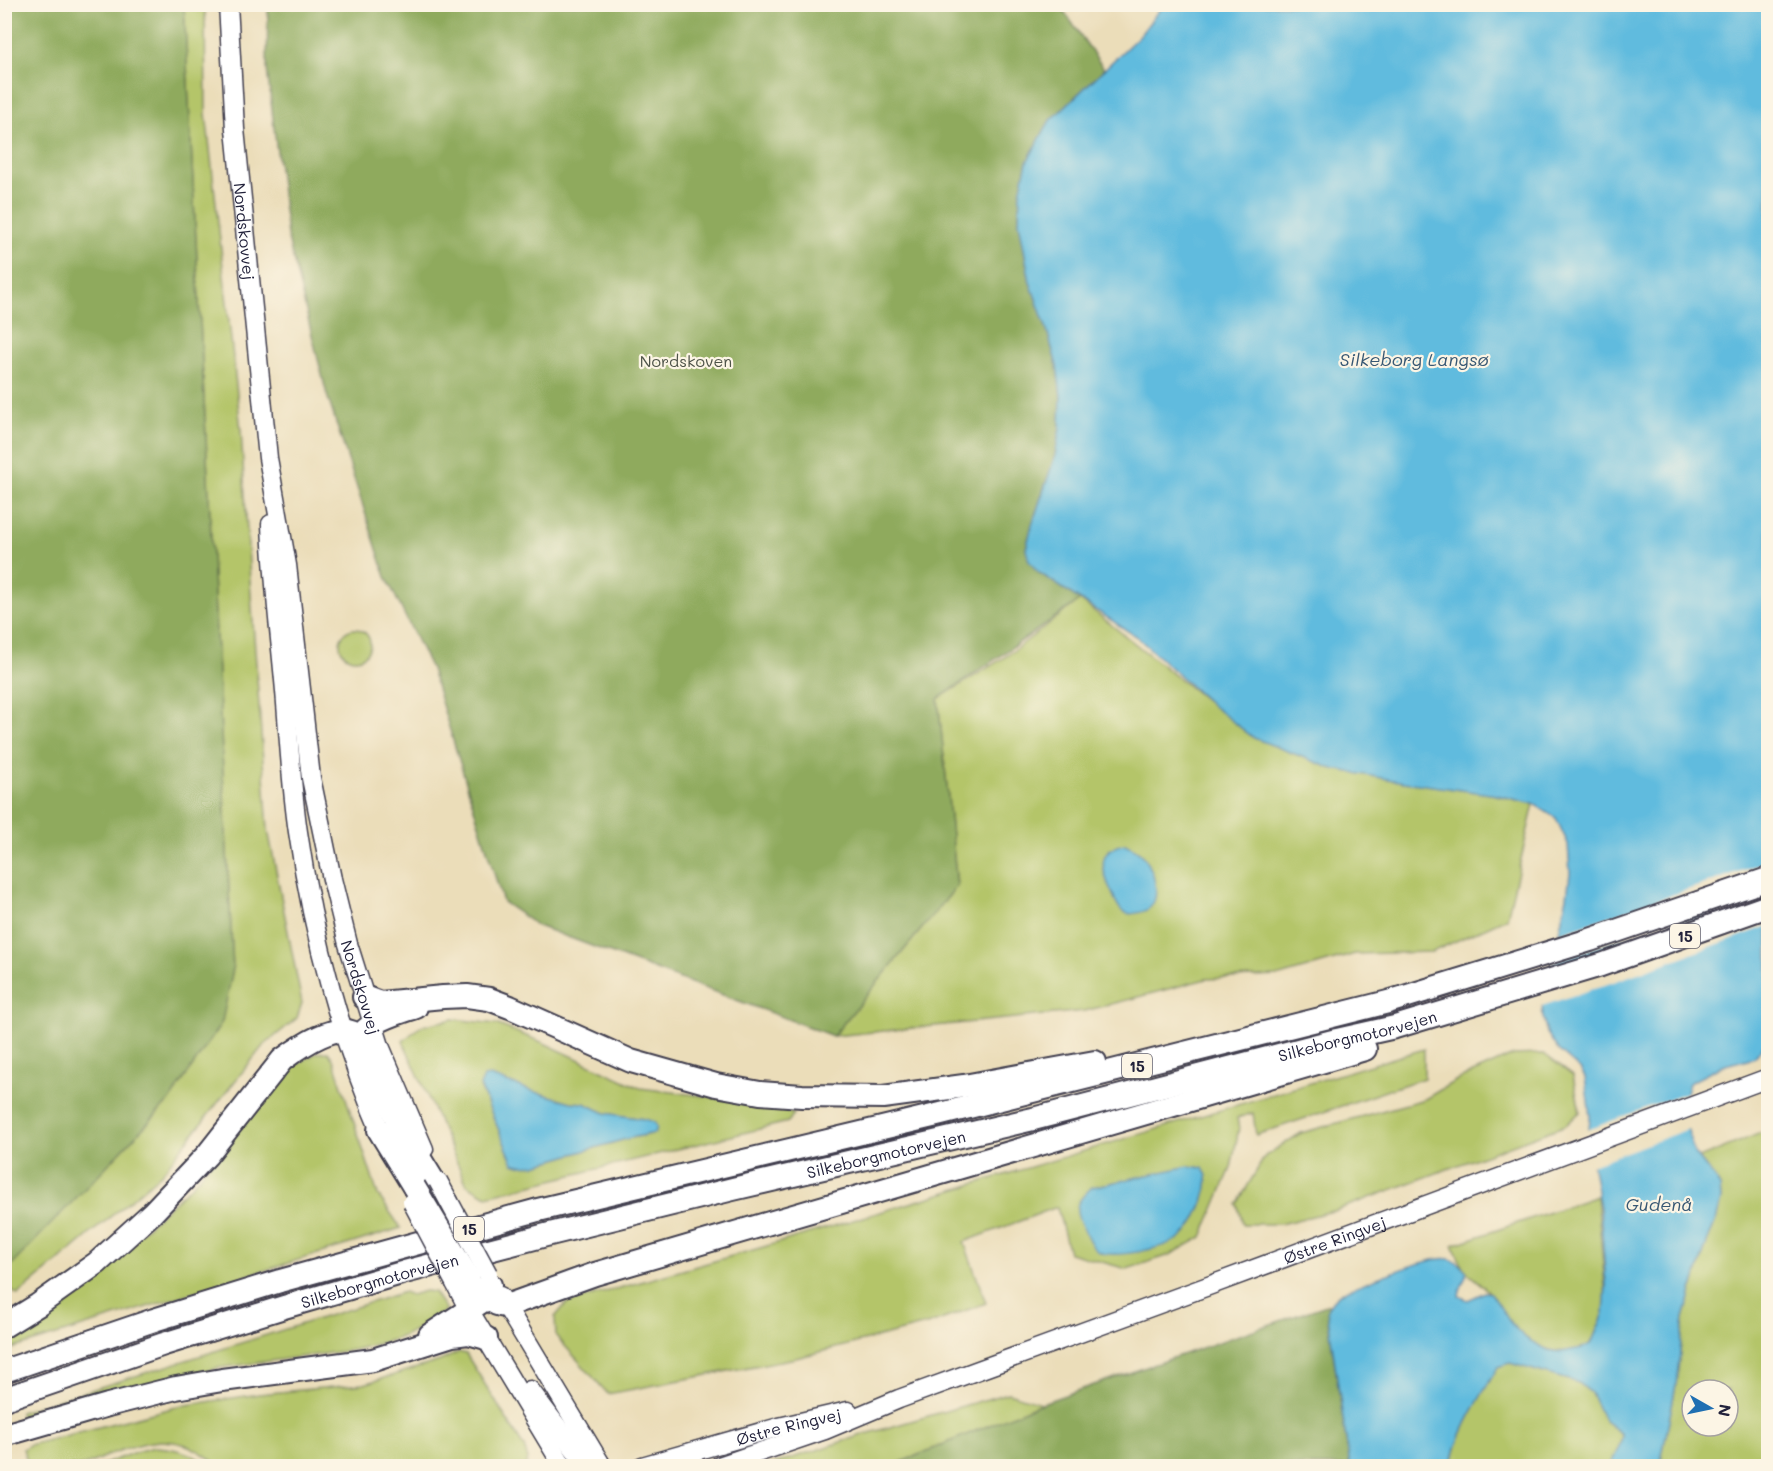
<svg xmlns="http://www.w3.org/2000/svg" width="1773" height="1471" viewBox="0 0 1773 1471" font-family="Mali,sans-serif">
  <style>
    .green { fill: #b4c569; stroke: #6b7452; stroke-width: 1.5; fill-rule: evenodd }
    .forest { fill: #8faa5d; stroke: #58664c; stroke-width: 1.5 }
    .water { fill: #60bbde; stroke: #416e8c; stroke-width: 1.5 }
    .pier { fill: #ebddb9 }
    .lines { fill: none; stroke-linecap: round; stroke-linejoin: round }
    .secondary-casing { stroke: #403e4e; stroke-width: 21 }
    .highway-casing { stroke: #403e4e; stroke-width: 26 }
    .secondary { stroke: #fff; stroke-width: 18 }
    .highway { stroke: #fff; stroke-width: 22 }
    .secondary-bridge-casing { stroke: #403e4e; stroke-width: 21; stroke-linecap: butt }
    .highway-bridge-casing { stroke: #403e4e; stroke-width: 26; stroke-linecap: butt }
    .secondary-bridge { stroke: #fff; stroke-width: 18 }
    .highway-bridge { stroke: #fff; stroke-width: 22 }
    .labels { text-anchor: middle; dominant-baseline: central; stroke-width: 4.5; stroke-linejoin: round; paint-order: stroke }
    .shield { fill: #fcf5e5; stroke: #63616e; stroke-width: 1.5 }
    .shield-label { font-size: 15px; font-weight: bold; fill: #22223b }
    .street-label { font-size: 16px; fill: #22223b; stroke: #fcf5e5 }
    .park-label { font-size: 16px; fill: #4e5349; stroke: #fcf5e5 }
    .water-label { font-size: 18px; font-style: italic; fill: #385874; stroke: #fcf5e5 }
  </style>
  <rect width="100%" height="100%" fill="#fcf5e5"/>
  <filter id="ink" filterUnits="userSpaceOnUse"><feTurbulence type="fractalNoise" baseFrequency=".0167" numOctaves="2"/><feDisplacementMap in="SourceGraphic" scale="12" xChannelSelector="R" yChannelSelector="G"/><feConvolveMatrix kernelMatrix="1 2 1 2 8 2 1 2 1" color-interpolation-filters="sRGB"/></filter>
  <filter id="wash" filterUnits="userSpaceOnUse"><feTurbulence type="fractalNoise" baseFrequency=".008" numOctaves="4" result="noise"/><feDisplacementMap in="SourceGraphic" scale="24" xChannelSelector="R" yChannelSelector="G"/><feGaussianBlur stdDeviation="1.35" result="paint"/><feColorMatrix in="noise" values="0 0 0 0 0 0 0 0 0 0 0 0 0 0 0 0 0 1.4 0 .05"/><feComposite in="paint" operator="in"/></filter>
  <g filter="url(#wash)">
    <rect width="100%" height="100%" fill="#ebddb9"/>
    <g class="green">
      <path d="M 184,5 L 205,5 L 206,113 L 241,430 L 250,581 L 268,830 L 302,1003 L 297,1018 L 263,1046 L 161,1174 L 18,1295 L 5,1286 L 4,1272 L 171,1099 L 233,969 Z"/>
      <path d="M 1080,600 L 1254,738 L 1534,804 L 1507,918 L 1432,952 L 1355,954 L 1280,976 L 1206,979 L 1085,1011 L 833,1036 L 957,886 L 938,699 L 1008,655 Z"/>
      <circle cx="355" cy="644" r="15"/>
      <path d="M 453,1019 L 496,1024 L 544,1043 L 640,1088 L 744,1101 L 794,1114 L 788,1122 L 487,1196 L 467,1185 L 403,1041 L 421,1026 ZM 490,1076 L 532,1091 L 571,1102 L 584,1103 L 605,1113 L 644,1119 L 654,1122 L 655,1133 L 626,1139 L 535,1165 C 528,1166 520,1166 513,1163 L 480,1086 Z"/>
      <path d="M 1424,1049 L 1424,1078 L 1256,1135 L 1253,1113 L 1237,1118 L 1239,1128 L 1231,1168 L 1202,1237 L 1170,1255 L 1127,1269 L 1069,1253 L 1057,1207 L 964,1242 L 986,1303 L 930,1324 L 796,1358 L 608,1394 L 556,1336 L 555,1317 L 567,1303 L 767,1246 Z"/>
      <path d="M 328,1052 L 333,1059 L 378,1195 L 401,1228 L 5,1351 L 5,1335 L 84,1286 L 193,1184 L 292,1067 L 316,1053 Z"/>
      <path d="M 1544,1054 L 1573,1076 L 1580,1112 L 1566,1125 L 1337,1210 L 1280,1224 L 1243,1224 L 1237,1204 L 1265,1156 L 1301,1133 L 1425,1099 L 1455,1081 L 1513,1055 Z"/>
      <path d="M 1768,1130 L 1768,1466 L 1660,1466 L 1676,1385 L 1684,1318 L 1705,1248 L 1717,1217 L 1721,1199 L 1720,1187 L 1716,1180 L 1699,1158 ZM 1692,1390 L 1728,1390 L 1728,1426 L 1692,1426 Z"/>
      <path d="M 1597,1196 L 1606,1298 L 1604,1313 L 1591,1344 C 1561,1360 1535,1349 1513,1326 C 1503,1316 1498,1302 1489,1292 C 1483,1285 1475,1280 1468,1273 C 1461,1265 1457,1255 1453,1245 Z"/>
      <path d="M 425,1291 L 434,1292 L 446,1310 L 422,1327 L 396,1339 L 353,1350 L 218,1368 L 21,1420 L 20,1412 L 404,1292 L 411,1295 Z"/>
      <path d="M 459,1352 L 466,1354 L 524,1447 L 528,1459 L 526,1466 L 218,1466 C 182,1430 148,1439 106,1456 C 98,1459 89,1465 81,1466 C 67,1469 44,1466 29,1466 L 23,1449 L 29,1445 L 180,1406 L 259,1394 L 364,1384 L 440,1361 Z"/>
      <path d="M 1510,1363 L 1579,1383 L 1591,1393 L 1604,1420 L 1622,1433 C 1623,1444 1613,1456 1611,1466 L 1452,1466 C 1455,1435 1482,1395 1498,1366 Z"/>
      <path d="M 1008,1393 L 1042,1403 L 892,1466 L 768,1466 L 859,1436 Z"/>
      <path d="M 154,1447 C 175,1448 192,1452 208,1466 L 100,1466 L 135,1452 Z"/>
    </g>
    <g class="forest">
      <path d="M 5,4 L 184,5 L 233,969 L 222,1022 L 171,1099 L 5,1272 Z"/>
      <path d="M 1059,4 L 1104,69 L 1049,122 L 1027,162 L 1020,193 L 1019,222 L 1030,282 L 1047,330 L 1057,366 L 1061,396 L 1060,428 L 1055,456 L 1032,525 L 1026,549 L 1038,572 L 1080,600 L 938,699 L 957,886 L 833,1036 L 538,926 L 503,902 L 431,669 L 386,577 L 327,395 L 287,235 L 267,69 L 268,5 Z"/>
      <path d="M 1329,1304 L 1328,1319 L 1350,1466 L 892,1466 L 1042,1403 Z"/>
    </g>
    <g class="water">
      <path d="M 1163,5 L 1768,5 L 1768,1039 L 1755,1057 L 1722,1066 L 1689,1083 L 1682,1106 L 1692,1147 L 1694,1152 L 1716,1180 L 1720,1187 L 1721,1199 L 1717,1217 L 1705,1248 L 1684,1318 L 1676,1385 L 1660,1466 L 1611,1466 C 1613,1456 1623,1444 1622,1434 L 1604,1420 L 1591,1393 L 1579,1383 L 1510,1363 L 1498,1367 C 1482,1395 1455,1435 1452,1466 L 1350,1466 L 1327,1310 C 1330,1301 1337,1295 1346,1290 C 1366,1283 1431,1255 1449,1259 C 1458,1261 1462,1265 1467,1272 C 1465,1281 1460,1286 1459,1296 L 1468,1300 L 1485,1292 L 1491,1293 L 1512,1325 L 1527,1339 L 1548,1350 L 1561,1352 L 1582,1348 L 1591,1344 L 1604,1313 L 1606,1285 L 1600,1208 L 1588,1139 L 1590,1117 L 1585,1077 L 1580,1069 L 1558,1050 L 1547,1033 L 1543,1018 L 1542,1004 L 1567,897 L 1570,873 L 1568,844 L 1556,818 L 1534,804 L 1497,795 L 1404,782 L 1333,769 L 1254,738 L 1214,707 L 1137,637 L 1038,572 L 1029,561 L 1026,549 L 1032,525 L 1055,456 L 1060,428 L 1061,396 L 1057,366 L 1047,330 L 1030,282 L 1019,222 L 1020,192 L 1027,162 L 1049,122 L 1140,35 Z"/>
      <path d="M 1125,844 C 1132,847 1140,851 1144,857 C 1153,869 1163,898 1148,909 C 1142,913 1128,916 1122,911 C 1118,907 1115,900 1113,895 C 1103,874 1093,849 1125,844 Z"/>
      <path d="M 490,1076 L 532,1091 L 571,1102 L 584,1103 L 605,1113 L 644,1119 L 654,1122 L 657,1127 L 655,1133 L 626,1139 L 535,1165 C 528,1166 520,1166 513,1163 L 480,1086 L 484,1077 Z"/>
      <path d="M 1189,1166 L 1203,1168 C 1204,1171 1206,1173 1207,1176 C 1210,1193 1194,1228 1180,1238 C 1167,1248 1110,1261 1096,1250 C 1090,1245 1086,1233 1082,1226 C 1072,1207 1077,1201 1092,1187 Z"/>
    </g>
    <g class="pier">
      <path d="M 1768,861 L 1768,889 L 1548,964 L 1555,935 L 1713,881 Z"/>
      <path d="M 1768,895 L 1768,926 L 1605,985 L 1539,1007 L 1547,970 Z"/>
      <path d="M 1690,1091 L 1685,1106 L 1691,1128 L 1589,1166 L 1585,1131 Z"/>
    </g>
  </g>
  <g filter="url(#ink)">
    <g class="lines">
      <defs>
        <g id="secondary">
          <path id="s1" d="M 228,4 L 235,129 L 268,458 L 287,565 L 311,778 L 332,879 L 348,944 L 380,1046 L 424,1149"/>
          <path d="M 271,524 C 273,580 280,635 285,691 C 289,738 291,785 298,832 C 313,936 342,1045 385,1142"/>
          <path d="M 455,1283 L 469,1310 L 563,1466"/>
          <path d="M 500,1296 L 602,1466"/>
          <path d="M 530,1390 L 587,1466"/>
          <path id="s2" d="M 642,1466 L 779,1427 L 848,1411"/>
          <path id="s3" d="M 719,1466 L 825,1430 L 899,1399 L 1211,1285 L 1768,1078"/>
        </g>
        <g id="highway">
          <path d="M 364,997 L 380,1003 L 443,997 L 467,996 L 489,999 L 510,1007 L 631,1061 L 716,1085 L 760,1093 L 802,1096 L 883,1097 L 964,1086 L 1095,1062"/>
          <path d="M 353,1051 C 359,1023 393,1015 416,1007"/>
          <path d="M 379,1130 L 414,1187"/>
          <path d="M 469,1279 C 479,1291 490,1305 506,1306 L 595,1274 L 1365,1049"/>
          <path d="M 4,1326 L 38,1305 L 97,1263 L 152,1213 L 207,1155 L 282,1060 C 298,1048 341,1017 358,1037 L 401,1128 L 447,1203"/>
          <path d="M 430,1335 L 481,1302 L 489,1291 L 490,1285"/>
          <path d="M 4,1371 L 154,1320 L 280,1281 L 538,1210 L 941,1114 L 1388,1002 L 1590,940 L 1768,879"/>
          <path id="s4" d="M 4,1399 L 164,1344 L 284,1307 L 405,1272 L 546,1235 L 733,1189 L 1033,1119 L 1337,1040 L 1395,1027 L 1601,965 L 1768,906"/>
          <path d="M 4,1435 L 108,1405 L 176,1388 L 222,1380 L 373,1360 L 452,1335 L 468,1333 L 486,1338"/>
        </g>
      </defs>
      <use href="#secondary" class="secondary-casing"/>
      <use href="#highway" class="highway-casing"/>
      <use href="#secondary" class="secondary"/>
      <use href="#highway" class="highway"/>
      <defs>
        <g id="secondary-bridge">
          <path d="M 438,1181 L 488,1274"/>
          <path d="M 412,1202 L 455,1283"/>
        </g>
        <path id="highway-bridge" d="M 414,1187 L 469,1279"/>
      </defs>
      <use href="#secondary-bridge" class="secondary-bridge-casing"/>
      <use href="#highway-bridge" class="highway-bridge-casing"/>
      <use href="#secondary-bridge" class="secondary-bridge"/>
      <use href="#highway-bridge" class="highway-bridge"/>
    </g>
  </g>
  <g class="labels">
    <g class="shield">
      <rect x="1670" y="924" width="30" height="24" rx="4.5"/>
      <rect x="1122" y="1054" width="30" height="24" rx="4.5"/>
      <rect x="454" y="1217" width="30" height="24" rx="4.5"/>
    </g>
    <g class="shield-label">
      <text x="1685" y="936">15</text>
      <text x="1137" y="1066">15</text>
      <text x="469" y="1229">15</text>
    </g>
    <g class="street-label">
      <text stroke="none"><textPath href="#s1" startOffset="228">Nordskovvej</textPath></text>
      <text stroke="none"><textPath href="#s1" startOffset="994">Nordskovvej</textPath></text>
      <text stroke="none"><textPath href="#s4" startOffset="1402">Silkeborgmotorvejen</textPath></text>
      <text stroke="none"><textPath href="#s4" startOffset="916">Silkeborgmotorvejen</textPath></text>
      <text stroke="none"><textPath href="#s3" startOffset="656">Østre Ringvej</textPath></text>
      <text stroke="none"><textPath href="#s4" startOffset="394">Silkeborgmotorvejen</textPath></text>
      <text stroke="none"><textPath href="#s2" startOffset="152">Østre Ringvej</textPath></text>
    </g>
    <g class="park-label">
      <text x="686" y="360">Nordskoven</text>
    </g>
    <g class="water-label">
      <text x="1414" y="359">Silkeborg Langsø</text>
      <text x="1659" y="1204">Gudenå</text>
    </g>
  </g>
  <rect width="1773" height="1471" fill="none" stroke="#fcf5e5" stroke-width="24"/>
  <g transform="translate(1710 1408) rotate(99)"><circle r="28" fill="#fcf5e5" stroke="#a5a1a1" stroke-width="1.5"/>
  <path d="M0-4.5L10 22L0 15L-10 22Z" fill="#1f6fb2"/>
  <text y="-9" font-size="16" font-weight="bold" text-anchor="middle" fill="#22223b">N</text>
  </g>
</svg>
